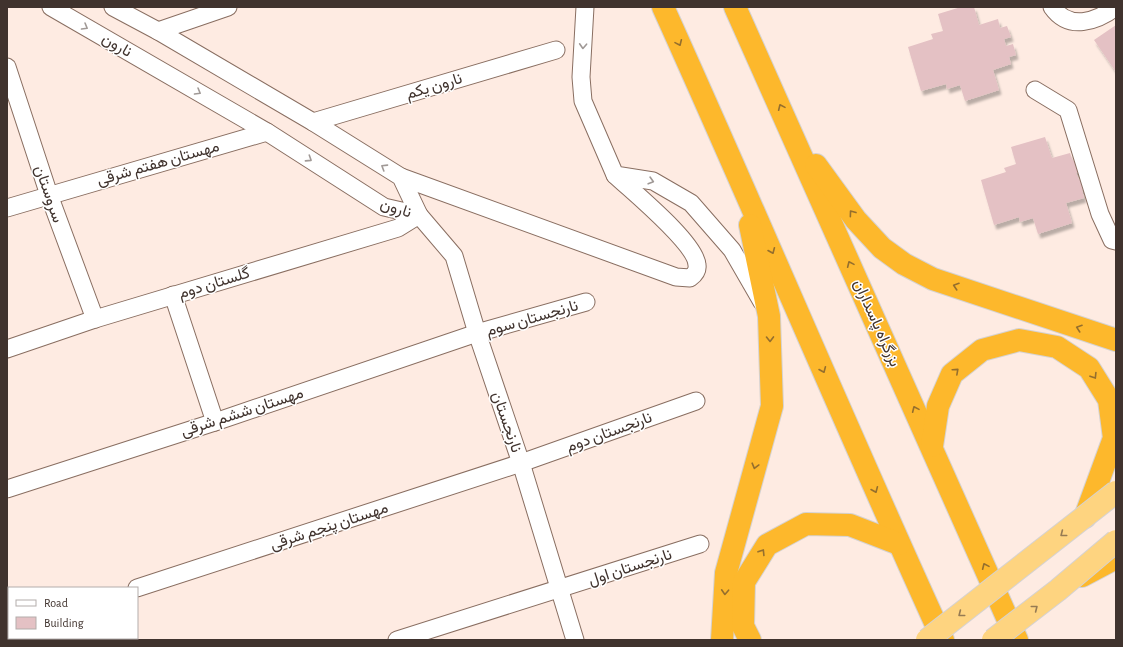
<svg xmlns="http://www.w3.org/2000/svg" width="1123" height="647" viewBox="0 0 1123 647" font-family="'Alegreya Sans',Vazirmatn,sans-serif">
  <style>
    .building { fill: #e4c1c4; filter: url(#shadow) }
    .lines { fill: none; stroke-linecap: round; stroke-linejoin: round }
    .minor-casing { stroke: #896e61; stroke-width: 19 }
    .highway-casing { stroke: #d5d2d1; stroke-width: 24 }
    .minor { stroke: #fff; stroke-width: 17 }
    .highway { stroke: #fdb82c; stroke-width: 22 }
    .major-bridge-casing { stroke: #d5d2d1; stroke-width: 24; stroke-linecap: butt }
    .major-bridge { stroke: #fed480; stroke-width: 22 }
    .oneway { stroke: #a09996 }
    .oneway2 { stroke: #956f2d }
    .oneway3 { stroke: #967b53 }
    .labels { text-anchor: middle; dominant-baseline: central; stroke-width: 3; stroke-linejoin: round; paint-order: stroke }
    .street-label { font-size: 16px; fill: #40332e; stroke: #fff }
  </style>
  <defs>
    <filter id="shadow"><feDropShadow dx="2.5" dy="4.5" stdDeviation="1" flood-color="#0004"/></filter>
  </defs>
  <rect width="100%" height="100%" fill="#feebe2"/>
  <g class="building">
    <path d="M 961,7 L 974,7 L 979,25 L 998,19 L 1000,28 L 1007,26 L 1011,37 L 1004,39 L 1006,46 L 1013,44 L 1016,55 L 1009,57 L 1011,64 L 993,70 L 999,90 L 965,101 L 960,85 L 947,89 L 946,84 L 921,91 L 908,47 L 933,39 L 931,34 L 943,31 L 938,14 Z"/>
    <path d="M 1116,25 L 1116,72 L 1094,40 Z"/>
    <path d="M 1045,137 L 1052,158 L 1070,153 L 1073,161 L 1080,159 L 1083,171 L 1076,173 L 1079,180 L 1086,178 L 1089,188 L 1082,190 L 1084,198 L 1066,203 L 1072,223 L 1038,234 L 1033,218 L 1020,222 L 1019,217 L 994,225 L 981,180 L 1006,172 L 1004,168 L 1016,164 L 1011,147 Z"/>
  </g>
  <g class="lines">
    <defs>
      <g id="minor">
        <path d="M 51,7 L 267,132 L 384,207 L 419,215 L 401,177 L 313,122 L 158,31 L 113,7"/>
        <path d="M 585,7 L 581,77 L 583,101 L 615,175 L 653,181 L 691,203 L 732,250 L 762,302"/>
        <path d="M 1052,7 C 1069,31 1096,22 1116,7"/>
        <path d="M 158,31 L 228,7"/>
        <path d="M 7,67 L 49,195 L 95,319"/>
        <path d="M 1035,90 L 1068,110 L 1100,214 L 1112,240 L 1116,241"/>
        <path d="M 313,122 L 556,50"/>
        <path d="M 401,177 L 676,277 L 690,278 C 694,275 698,271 697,265 C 696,243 633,192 615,175"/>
        <path d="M 7,208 L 267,132"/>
        <path d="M 173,295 L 215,422"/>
        <path d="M 7,349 L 95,319 L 398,228 L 419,215 L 454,256 L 477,333 L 521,463 L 575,640"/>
        <path d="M 7,489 L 215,422 L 477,333 L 586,302"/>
        <path d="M 137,588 L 521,463 L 696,401"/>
        <path d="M 7,623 L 9,630"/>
        <path d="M 397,640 L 700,544"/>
      </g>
      <g id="highway">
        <path d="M 663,7 C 758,217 847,430 943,640"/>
        <path d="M 735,7 L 1017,640"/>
        <path d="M 816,165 L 856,220 L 882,248 L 904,264 L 933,279 L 1116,340"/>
        <path d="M 932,446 L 938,406 L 952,374 L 982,350 L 1019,340 L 1057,347 L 1089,368 L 1109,400 L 1114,438 L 1085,517"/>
        <path d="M 1082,576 L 1116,558"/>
        <path d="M 722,640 L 726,573 L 772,406 L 769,316 L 750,225"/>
        <path d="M 750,640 L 743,626 L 744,582 L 767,545 L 806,524 L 850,525 L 899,544"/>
      </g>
    </defs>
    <use href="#minor" class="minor-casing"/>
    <use href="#highway" class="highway-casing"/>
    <use href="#minor" class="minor"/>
    <use href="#highway" class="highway"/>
    <defs>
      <g id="major-bridge">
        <path d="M 927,640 L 1116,492"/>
        <path d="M 993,640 L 1058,590 L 1116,541"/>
      </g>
    </defs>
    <use href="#major-bridge" class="major-bridge-casing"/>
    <use href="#major-bridge" class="major-bridge"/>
  </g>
  <defs><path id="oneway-chevron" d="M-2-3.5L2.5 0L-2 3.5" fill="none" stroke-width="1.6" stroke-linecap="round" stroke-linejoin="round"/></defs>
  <g class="oneway">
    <use href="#oneway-chevron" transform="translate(85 27) rotate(30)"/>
    <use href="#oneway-chevron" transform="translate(583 46) rotate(93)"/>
    <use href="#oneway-chevron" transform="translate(198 92) rotate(30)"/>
    <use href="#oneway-chevron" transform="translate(309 159) rotate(33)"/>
    <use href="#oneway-chevron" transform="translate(384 167) rotate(-148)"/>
    <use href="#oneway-chevron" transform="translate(651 181) rotate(16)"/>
  </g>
  <g class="oneway2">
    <use href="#oneway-chevron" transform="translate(679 43) rotate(66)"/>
    <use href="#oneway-chevron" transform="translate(781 107) rotate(-114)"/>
    <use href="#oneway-chevron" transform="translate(852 213) rotate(-126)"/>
    <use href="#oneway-chevron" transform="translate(772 251) rotate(67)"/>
    <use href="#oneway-chevron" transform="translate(850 264) rotate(-114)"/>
    <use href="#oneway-chevron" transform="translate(956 286) rotate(-162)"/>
    <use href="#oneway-chevron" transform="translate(1079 328) rotate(-161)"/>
    <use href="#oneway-chevron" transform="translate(770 339) rotate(89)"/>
    <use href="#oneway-chevron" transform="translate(823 370) rotate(67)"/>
    <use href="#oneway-chevron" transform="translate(956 371) rotate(-42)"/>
    <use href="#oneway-chevron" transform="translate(1094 376) rotate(58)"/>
    <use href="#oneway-chevron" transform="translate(915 409) rotate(-114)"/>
    <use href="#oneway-chevron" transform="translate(755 466) rotate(105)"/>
    <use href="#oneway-chevron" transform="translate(875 490) rotate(67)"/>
    <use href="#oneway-chevron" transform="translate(762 552) rotate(-58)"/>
    <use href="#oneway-chevron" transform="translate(985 566) rotate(-114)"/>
    <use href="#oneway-chevron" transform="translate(725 592) rotate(93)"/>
  </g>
  <g class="oneway3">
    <use href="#oneway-chevron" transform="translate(1063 534) rotate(142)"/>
    <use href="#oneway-chevron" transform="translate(1035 608) rotate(-38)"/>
    <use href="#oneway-chevron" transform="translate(961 614) rotate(142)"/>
  </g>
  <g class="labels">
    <g class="street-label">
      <text transform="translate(117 45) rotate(30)">نارون</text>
      <text transform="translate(434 86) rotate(-17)">نارون یکم</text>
      <text transform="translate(158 163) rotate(-16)">مهستان هفتم شرقی</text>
      <text transform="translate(49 194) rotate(71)">سروستان</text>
      <text transform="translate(396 208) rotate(18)">نارون</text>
      <text transform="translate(214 283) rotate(-17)">گلستان دوم</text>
      <text transform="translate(532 318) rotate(-16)">نارنجستان سوم</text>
      <text transform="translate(877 323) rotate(66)">بزرگراه پاسداران</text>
      <text transform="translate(242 412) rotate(-18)">مهستان ششم شرقی</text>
      <text transform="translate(507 422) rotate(71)">نارنجستان</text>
      <text transform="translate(609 432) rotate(-20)">نارنجستان دوم</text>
      <text transform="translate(329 526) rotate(-18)">مهستان پنجم شرقی</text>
      <text transform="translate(630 567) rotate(-18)">نارنجستان اول</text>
    </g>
  </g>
  <rect width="1123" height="647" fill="none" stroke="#40332e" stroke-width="16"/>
  <rect x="8" y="587" width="130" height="52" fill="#ffffff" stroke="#b3adab"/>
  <rect x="16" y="600" width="20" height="6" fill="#ffffff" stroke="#b3adab"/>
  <text x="44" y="607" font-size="12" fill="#40332e">Road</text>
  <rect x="16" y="617" width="20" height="12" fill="#e4c1c4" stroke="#b3adab"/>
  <text x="44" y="627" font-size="12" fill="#40332e">Building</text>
</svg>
